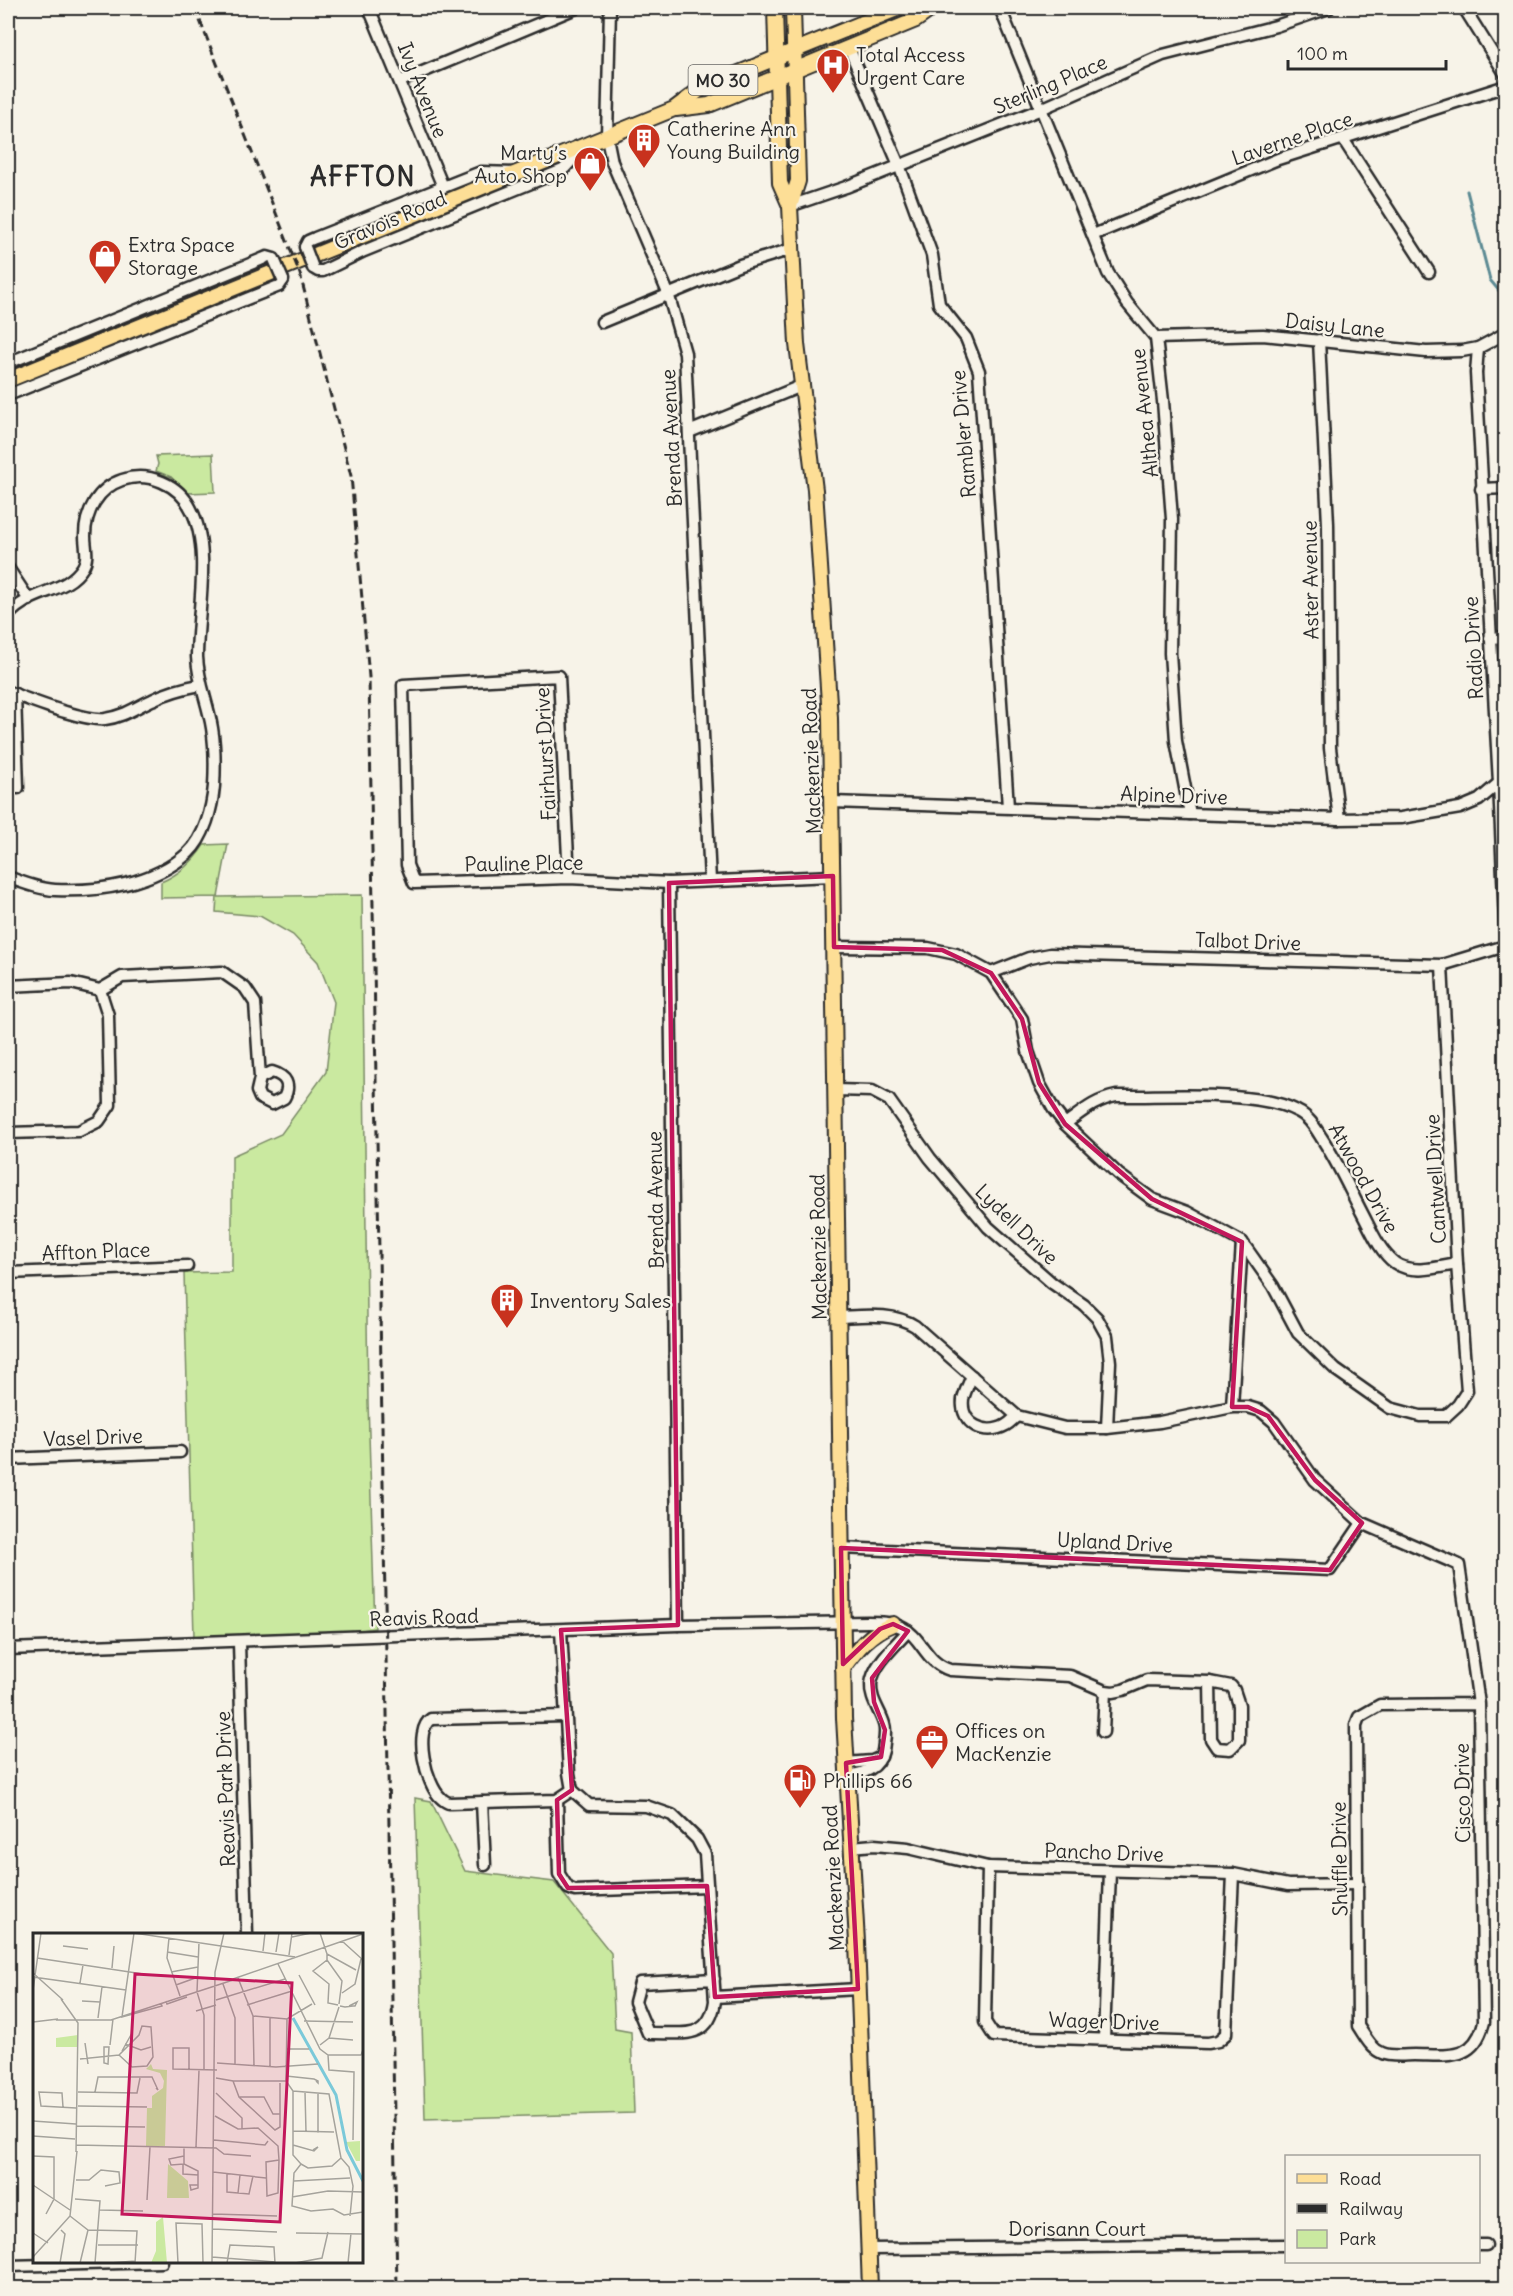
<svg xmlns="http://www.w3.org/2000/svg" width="1513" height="2296" viewBox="0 0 1513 2296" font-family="Delius,sans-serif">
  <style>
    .green { fill: #cae9a0; stroke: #7a8a66; stroke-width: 1.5 }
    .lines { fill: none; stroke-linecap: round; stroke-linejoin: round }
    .stream { stroke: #5b8a93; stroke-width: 3 }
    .minor-casing { stroke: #2b2b2b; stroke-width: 15 }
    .major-casing { stroke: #2b2b2b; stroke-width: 18 }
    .minor { stroke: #f7f3e8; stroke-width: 10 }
    .major { stroke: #fdde96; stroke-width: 14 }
    .rail { stroke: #2b2b2b; stroke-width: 3; stroke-dasharray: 9 4.5; stroke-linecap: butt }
    .minor-bridge-casing { stroke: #2b2b2b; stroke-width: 15; stroke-linecap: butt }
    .minor-bridge { stroke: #f7f3e8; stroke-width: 10 }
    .marked { fill: none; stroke: #c2185b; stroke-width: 4.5; stroke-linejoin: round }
    .labels { text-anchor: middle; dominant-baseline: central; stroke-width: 4.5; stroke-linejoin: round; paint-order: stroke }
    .shield { fill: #f7f3e8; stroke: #686764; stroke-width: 1.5 }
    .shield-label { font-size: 18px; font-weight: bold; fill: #2b2b2b }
    .poi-label { font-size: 20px; fill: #2b2b2b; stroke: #f7f3e8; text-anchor: start }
    .street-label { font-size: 20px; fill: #2b2b2b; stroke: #f7f3e8 }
    .district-label { font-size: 26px; font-weight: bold; letter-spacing: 1.5px; fill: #2b2b2b; stroke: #f7f3e8 }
    .inset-river { fill: none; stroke: #7bc9d9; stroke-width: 3 }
    .inset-road { fill: none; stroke: #a5a39c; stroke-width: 1.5 }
    .view { fill: #c2185b; fill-opacity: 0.15; stroke: #c2185b; stroke-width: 3 }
    .inset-edge { fill: none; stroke: #2b2b2b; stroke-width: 3 }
  </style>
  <rect width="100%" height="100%" fill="#f7f3e8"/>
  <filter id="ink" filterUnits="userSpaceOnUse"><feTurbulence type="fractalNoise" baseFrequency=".0167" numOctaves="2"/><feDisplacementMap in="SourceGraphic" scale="12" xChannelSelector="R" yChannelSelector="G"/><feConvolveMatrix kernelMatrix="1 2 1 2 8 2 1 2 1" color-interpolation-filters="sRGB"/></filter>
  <g filter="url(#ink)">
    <g class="green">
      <path d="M 213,454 L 215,492 L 187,493 L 171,477 L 156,471 L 158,464 L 156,456 Z"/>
      <path d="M 228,844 L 218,897 L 362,895 L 368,1402 L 375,1628 L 355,1631 L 194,1637 L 184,1273 L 232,1272 L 232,1156 L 281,1134 L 326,1072 L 334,1002 L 318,962 L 293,935 L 260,916 L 216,912 L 217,897 L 161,898 L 161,882 C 180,874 193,862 204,845 Z"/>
      <path d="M 415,1798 L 431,1801 L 465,1871 L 554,1882 L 611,1953 L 615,2029 L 631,2032 L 634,2113 L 425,2119 Z"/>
    </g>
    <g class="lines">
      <path class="stream" d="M 1467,191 L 1490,280 L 1506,299"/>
      <defs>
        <g id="minor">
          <path d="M 369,8 L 443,187"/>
          <path d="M 610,8 L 607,137 L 612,162 L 668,293 L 685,353 L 710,881"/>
          <path d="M 1000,8 L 1108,273 L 1127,303 L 1156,338 L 1163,401 L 1172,519 L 1170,653 L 1176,741 L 1190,814"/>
          <path d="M 1464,8 L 1506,75"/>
          <path d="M 849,48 L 899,165 L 932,255 L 939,304 L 966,338 L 979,371 L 1008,807"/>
          <path d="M 401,81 L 576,8"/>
          <path d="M 1343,139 L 1429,272"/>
          <path d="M 790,206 L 846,187 L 1041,109 L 1163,55 L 1276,26 L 1329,8"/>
          <path d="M 1093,235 L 1278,159 L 1506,86"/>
          <path d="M 305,247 L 308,241 L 315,238 L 481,172 L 515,173"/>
          <path d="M 313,268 L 318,271 L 323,271 L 364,251 L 563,170 L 584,147"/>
          <path d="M 602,322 L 740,265 L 792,249"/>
          <path d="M 1156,338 L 1263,335 L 1426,352 L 1462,351 L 1478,348 L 1506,333"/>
          <path d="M 1319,340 L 1328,524 L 1330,748 L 1339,819"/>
          <path d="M 1478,348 L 1476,373 L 1499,783 L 1506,947"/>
          <path d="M 8,363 L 260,260 L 267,257 L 274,259"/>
          <path d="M 8,395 L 279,286 L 283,280"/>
          <path d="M 689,432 L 801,386"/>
          <path d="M 1481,489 L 1506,488"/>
          <path d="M 8,568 L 29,600"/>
          <path d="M 8,615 C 13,610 19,605 26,601 C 45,590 70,588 83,567 C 89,557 85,547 85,536 C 85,512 98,488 122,480 C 148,471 179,484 191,509 C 212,549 197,613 197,657 C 198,682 208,703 212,728 C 215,746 215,768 214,786 C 212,808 205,837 188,853 C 154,884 100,892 55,890 C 39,889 23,883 8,877"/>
          <path d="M 1490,638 L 1506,637"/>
          <path d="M 8,692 C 31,700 82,721 105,719 C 123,717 136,707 152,700 C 168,692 183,688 200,685"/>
          <path d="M 15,694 L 18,788"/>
          <path d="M 832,802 L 1339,819 L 1401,818 L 1460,808 L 1479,800 L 1499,783 L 1506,782"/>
          <path d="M 569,878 L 559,676 L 403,685 L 407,865 L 414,883 L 569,878 L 669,883 L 833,876"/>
          <path d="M 669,883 L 678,1625"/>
          <path d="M 834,947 L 928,948 L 956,954 L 991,973 L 1022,1019 L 1028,1051 L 1039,1083 L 1054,1110 L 1065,1124 L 1118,1174 L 1152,1199 L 1187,1212 L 1242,1242 L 1273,1286 L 1298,1333 L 1336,1370 L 1390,1408 L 1420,1416 L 1446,1416 L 1458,1405 L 1467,1391 L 1457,1264 L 1442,965"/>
          <path d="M 991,973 L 1029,958 L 1050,954 L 1442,965 L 1505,946"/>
          <path d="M 8,986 L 71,983 L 100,990"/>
          <path d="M 100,990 L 122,977 L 222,972 L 245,988 L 255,1003 L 260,1078 L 257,1091 L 260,1098 L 272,1104 L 284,1098 C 291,1085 286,1076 272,1072 L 260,1078"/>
          <path d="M 836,1090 L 872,1091 L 889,1100 L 930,1158 L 988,1227 L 1052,1283 L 1084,1305 L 1097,1318 L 1107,1336 L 1110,1362 L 1107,1428"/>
          <path d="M 1065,1124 C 1082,1112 1095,1100 1116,1096 C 1165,1097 1255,1089 1297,1111 C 1308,1116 1315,1127 1321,1137 C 1337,1161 1349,1188 1362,1213 C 1371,1230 1380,1252 1395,1263 C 1412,1275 1439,1267 1457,1264"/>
          <path d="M 8,1133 L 79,1131 L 99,1121 L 110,1105 L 108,1015 L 100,990"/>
          <path d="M 8,1273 L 187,1266"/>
          <path d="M 838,1317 C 864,1316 893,1312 915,1326 L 1017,1416 L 1065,1428 L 1107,1428 L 1160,1422 L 1232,1407 L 1248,1407 L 1261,1411 L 1274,1422 L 1315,1480 L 1362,1523 L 1459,1565 L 1479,1704 L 1484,2022 C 1474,2062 1448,2055 1414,2055 C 1405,2055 1390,2057 1382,2053 C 1371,2049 1365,2036 1358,2026 L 1356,1725 L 1359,1717 L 1380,1705 L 1479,1704"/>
          <path d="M 972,1376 C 969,1383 965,1391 963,1399 C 960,1424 985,1437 1006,1425 C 1010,1423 1013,1419 1017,1416"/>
          <path d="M 1232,1407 L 1242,1242"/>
          <path d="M 8,1459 L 180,1452"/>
          <path d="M 841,1548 L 1330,1570 L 1362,1523"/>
          <path d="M 561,1630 L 569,1773 L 572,1790 L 589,1805 L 646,1806 L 672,1815 L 697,1839 L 705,1854 L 715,2001 C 709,2042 681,2032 648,2033 L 635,2002 L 640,1983 L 714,1979"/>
          <path d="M 239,1642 L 247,1934"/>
          <path d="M 8,1649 L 678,1625 L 868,1622 C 879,1622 891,1622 901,1627 C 923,1637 924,1662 950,1670 L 1070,1676 L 1105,1691 L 1113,1692 L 1123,1690 L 1147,1680 L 1210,1682"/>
          <path d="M 1210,1682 L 1231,1686 L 1234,1690 L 1239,1705 L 1239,1740 L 1230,1749 L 1217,1748 L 1211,1739 Z"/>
          <path d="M 565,1716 L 431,1719 C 413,1730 426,1785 441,1798 C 441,1799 448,1803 449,1803 L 557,1800 L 572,1790"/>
          <path d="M 1103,1732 L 1105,1691"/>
          <path d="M 846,1763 L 872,1761 L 881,1757"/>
          <path d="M 846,1776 C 867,1774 883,1766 884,1743 C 885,1737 886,1730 884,1724 C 880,1710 870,1700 871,1684 C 873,1664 896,1645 908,1631"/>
          <path d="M 557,1800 L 559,1874 L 568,1888 L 575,1891 L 707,1886"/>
          <path d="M 482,1802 L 485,1865"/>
          <path d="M 851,1847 L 874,1845 L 908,1848 L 988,1867 L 1233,1874 L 1288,1885 L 1358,1884"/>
          <path d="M 988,1867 L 985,2022 L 994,2036 L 1208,2043 L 1218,2041 L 1226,2034 L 1233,1874"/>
          <path d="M 715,1997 L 858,1989"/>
          <path d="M 1104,2039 L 1110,1871"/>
          <path d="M 1478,2245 L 1486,2245"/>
          <path d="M 868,2249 L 1286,2245"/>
          <path d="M 8,2266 L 162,2262"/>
        </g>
        <g id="major">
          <path d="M 775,8 L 780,183 L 790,206 L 797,344 L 815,490 L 830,718 L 844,1718 L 857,1942 L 870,2288"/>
          <path d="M 676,109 L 709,105 L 916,20 L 933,8"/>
          <path d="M 790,206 L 798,181 L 793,8"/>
          <path d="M 8,380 L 674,109 L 702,88 L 899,8"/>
          <path d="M 843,1668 C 857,1649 870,1633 893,1624"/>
        </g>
      </defs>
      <use href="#minor" class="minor-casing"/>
      <use href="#major" class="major-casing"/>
      <use href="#minor" class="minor"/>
      <use href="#major" class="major"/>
      <path class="rail" d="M 195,8 L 300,274 L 351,476 L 369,677 L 397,2288"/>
      <defs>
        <g id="minor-bridge">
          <path d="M 305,247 L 313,268"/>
          <path d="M 274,259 L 283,280"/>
        </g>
      </defs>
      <use href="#minor-bridge" class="minor-bridge-casing"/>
      <use href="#minor-bridge" class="minor-bridge"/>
    </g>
  </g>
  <path class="marked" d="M 833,876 L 834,947 L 942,950 L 991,973 L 1022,1019 L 1039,1083 L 1065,1124 L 1152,1199 L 1242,1242 L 1232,1407 L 1248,1407 L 1268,1416 L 1315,1480 L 1362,1523 L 1330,1570 L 841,1548 L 843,1664 L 880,1629 L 893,1624 L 908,1631 L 872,1678 L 874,1702 L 885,1730 L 881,1757 L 846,1763 L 858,1989 L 715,1997 L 707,1886 L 568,1888 L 559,1874 L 557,1800 L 572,1790 L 561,1630 L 678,1625 L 669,883 Z"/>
  <defs>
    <symbol id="hospital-pin" viewBox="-11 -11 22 30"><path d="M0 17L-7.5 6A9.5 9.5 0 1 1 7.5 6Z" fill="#c8321e" stroke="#f7f3e8"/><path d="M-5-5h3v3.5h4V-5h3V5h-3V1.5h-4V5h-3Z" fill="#fff"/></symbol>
    <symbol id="building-pin" viewBox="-11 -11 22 30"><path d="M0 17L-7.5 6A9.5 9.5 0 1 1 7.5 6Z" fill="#c8321e" stroke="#f7f3e8"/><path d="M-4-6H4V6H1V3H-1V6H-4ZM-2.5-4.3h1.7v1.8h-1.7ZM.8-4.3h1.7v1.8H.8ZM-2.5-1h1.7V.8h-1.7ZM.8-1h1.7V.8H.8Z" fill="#fff"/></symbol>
    <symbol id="shop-pin" viewBox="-11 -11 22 30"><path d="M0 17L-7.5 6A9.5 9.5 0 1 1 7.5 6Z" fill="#c8321e" stroke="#f7f3e8"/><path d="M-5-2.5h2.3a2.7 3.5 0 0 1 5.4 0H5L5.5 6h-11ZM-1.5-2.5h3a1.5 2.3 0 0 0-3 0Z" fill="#fff"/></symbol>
    <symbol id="office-pin" viewBox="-11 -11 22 30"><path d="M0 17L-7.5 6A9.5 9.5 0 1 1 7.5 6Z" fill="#c8321e" stroke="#f7f3e8"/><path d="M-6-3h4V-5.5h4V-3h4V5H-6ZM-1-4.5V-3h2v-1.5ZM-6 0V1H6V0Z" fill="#fff"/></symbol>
    <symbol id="fuel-pin" viewBox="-11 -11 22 30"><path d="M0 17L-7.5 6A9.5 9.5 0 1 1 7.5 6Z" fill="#c8321e" stroke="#f7f3e8"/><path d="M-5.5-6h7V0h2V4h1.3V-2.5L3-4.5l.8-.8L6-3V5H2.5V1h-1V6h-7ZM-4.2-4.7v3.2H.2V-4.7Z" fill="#fff"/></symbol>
  </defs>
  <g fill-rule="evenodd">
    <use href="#hospital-pin" x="814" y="46" width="38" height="52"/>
    <use href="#building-pin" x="625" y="121" width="38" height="52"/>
    <use href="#shop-pin" x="571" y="144" width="38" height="52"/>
    <use href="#shop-pin" x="86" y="237" width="38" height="52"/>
    <use href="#building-pin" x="488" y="1281" width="38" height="52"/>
    <use href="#office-pin" x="913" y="1722" width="38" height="52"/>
    <use href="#fuel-pin" x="781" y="1761" width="38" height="52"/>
  </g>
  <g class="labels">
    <rect class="shield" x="688.5" y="65" width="69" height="30" rx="4.5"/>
    <g class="shield-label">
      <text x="723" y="80">MO 30</text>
    </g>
    <g class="poi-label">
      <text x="856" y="54">Total Access<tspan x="856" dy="23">Urgent Care</tspan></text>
      <text x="667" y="128">Catherine Ann<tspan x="667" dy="23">Young Building</tspan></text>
      <text x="567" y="152" text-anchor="end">Marty’s<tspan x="567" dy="23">Auto Shop</tspan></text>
      <text x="128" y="244">Extra Space<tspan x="128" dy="23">Storage</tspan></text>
      <text x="530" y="1300">Inventory Sales</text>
      <text x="955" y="1730">Offices on<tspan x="955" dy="23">MacKenzie</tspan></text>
      <text x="823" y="1780">Phillips 66</text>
    </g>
    <g class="street-label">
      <text transform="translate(1050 84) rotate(-23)">Sterling Place</text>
      <text transform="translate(423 90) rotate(68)">Ivy Avenue</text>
      <text transform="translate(1292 138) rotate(-19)">Laverne Place</text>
      <text transform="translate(390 220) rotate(-23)">Gravois Road</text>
      <text transform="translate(1335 325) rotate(6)">Daisy Lane</text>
      <text transform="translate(1144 413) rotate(-96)">Althea Avenue</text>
      <text transform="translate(963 434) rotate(-95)">Rambler Drive</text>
      <text transform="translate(671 438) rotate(-93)">Brenda Avenue</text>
      <text transform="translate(1310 580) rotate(-91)">Aster Avenue</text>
      <text transform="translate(1473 648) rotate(-93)">Radio Drive</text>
      <text transform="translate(545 754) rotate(-93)">Fairhurst Drive</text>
      <text transform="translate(811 761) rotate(-92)">Mackenzie Road</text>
      <text transform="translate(1174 795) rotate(2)">Alpine Drive</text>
      <text transform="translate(524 863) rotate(-1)">Pauline Place</text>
      <text transform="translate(1248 941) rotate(2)">Talbot Drive</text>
      <text transform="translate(1364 1178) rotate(61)">Atwood Drive</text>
      <text transform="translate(1435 1179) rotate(-93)">Cantwell Drive</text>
      <text transform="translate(655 1200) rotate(-91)">Brenda Avenue</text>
      <text transform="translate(1017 1224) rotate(44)">Lydell Drive</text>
      <text transform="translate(818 1247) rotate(-91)">Mackenzie Road</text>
      <text transform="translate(96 1251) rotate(-2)">Affton Place</text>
      <text transform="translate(93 1437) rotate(-2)">Vasel Drive</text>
      <text transform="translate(1115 1542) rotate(3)">Upland Drive</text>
      <text transform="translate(424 1617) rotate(-2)">Reavis Road</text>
      <text transform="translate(225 1789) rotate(-92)">Reavis Park Drive</text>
      <text transform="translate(1462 1793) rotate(-91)">Cisco Drive</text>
      <text transform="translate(1104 1852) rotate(2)">Pancho Drive</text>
      <text transform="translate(1339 1859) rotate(-91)">Shuffle Drive</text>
      <text transform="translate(833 1878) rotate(-93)">Mackenzie Road</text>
      <text transform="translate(1104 2021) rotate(2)">Wager Drive</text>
      <text x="1077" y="2228">Dorisann Court</text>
    </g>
    <g class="district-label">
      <text x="363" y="176">AFFTON</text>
    </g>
  </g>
  <g transform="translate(33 1933)">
    <rect width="330" height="330" fill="#f7f3e8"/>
    <path d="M 45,102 L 45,114 L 23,114 L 23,105 ZM 118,131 L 120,136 L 134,137 L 132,213 L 113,213 L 114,175 L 119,175 L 119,163 L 130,155 L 131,148 L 127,140 L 113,136 ZM 327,208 L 327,228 L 323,228 L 313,209 ZM 135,231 L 155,248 L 156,265 L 134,265 ZM 130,284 L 134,330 L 118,330 L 123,318 L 123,289 Z" fill="#cae9a0"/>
    <path class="inset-river" d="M 260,85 L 303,162 L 314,217 L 330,248"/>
    <path class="inset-road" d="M 101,0 L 89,84 L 129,73 L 128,70M 101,0 L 262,24M 287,0 L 294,21 L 323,37M 259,4 L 278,0M 136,5 L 134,25 L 147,63M 309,8 L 330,27M 166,9 L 164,59 L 171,82 L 171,137M 30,13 L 55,16M 230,18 L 232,0M 134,19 L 165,24M 243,19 L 246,0M 294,21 L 294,27 L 309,48 L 306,71M 256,22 L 259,0M 4,25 L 110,41M 294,27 L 280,38 L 296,51 L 295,70 L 305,72M 245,31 L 287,116 L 295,122 L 328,122 L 330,117M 79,35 L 81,13M 138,39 L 165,34M 0,40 L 30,67M 266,42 L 282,72M 0,44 L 93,57M 205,45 L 220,83 L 221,133M 200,46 L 330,1M 47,50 L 50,32M 190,51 L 202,85 L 202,131M 143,52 L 165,44M 0,57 L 8,0M 309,60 L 322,51 L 328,26M 28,66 L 45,90 L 43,219M 183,67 L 252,46M 49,68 L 67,69M 133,68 L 134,71 L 154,64M 214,72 L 259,58M 307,73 L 312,74 L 320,73 L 322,73 L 324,69 L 316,73M 163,78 L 183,72M 220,83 L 254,86 L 279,71M 65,85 L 69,54M 254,86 L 253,148 L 260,158 L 260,222 L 268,231 L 261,240 L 259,273 L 278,278 L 300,276 L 311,282 L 330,279M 23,87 L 78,87 L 200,47M 271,88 L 320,89M 0,89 L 25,86M 296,105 L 320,107M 52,110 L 55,131M 92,111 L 108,117 L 118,114M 77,112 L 80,86M 287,112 L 296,105 L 306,74M 71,114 L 76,114 L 75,131 L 71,130 ZM 254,116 L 276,116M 89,118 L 99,100M 295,122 L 296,137 L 321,139 L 320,207M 47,126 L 86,122 L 99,134 L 114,133 L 120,124 L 118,94 L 109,93 L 106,102 L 86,122M 184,130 L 243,134 L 285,131M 237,133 L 237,84M 156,136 L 156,115 L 140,115 L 140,136 L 184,137M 253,143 L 281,146 L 285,148 L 285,150 L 283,148M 183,145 L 200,148 L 206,164 L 242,197 L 247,194 L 247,150M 200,148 L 253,148M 260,158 L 296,161 L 308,225 L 316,234 L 320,253 L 317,283M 45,159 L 104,160 L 107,145M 62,159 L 65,144 L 119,144 L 125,157 L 123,155M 272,159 L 273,199M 183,160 L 209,185 L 209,196M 285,160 L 285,200M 206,164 L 231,164 L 240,181 L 247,181M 45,173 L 114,174M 30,174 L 29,160 L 6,159 L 8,173 L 43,175M 182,183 L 205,196 L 225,195 L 245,213 L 246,227 L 245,260 L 234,263 L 233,229 L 246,227M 0,188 L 43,191M 44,193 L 112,194M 260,198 L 301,199M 0,203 L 42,206M 181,207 L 232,212 L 235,208M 43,212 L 183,215 L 191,221 L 218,223M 260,212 L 281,218 L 285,214 L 280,217M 151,214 L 151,231 L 165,238 L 165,255 L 158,257 L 157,252 L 165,252M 163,214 L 166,137M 0,223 L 21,224 L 21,266 L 13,281M 151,223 L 136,226 L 138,232 L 151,231M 268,231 L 275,235 L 299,233 L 308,225M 150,232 L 150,241 L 165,242M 180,239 L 233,245M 194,241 L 194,259 L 216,261 L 220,243M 43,247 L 56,247 L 68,237 L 86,239 L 87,250 L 72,253M 261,248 L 317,245M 0,252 L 37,277M 205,260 L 207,242M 259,264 L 295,258 L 330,259M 42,266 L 67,268 L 62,330M 114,267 L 117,214M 67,277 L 110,278M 180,281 L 244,283M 37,283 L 55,297 L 104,298 L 102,330M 180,296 L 244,299M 0,300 L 15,310M 263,300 L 330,301M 65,312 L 105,312M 0,324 L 37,283 L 44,218M 179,324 L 242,329M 27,330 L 32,301 L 28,297M 47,330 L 55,297M 77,330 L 102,328M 145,330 L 143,290 L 169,291 L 170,330M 179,330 L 182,39 L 191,0M 194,330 L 197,312 L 241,314 L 242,330M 262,330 L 289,325 L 295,299M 315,330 L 318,300"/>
    <path class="view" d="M 102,41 L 259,50 L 247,289 L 89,281 Z"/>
    <rect width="330" height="330" class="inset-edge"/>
  </g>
  <rect width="1513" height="2296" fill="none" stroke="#f7f3e8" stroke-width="30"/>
  <rect x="15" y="15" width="1483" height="2266" fill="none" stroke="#2b2b2b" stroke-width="2" filter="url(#ink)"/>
  <rect x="1285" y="2155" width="195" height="108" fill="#f7f3e8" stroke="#a5a39c" stroke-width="1.5"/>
  <rect x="1297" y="2174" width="30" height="9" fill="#fdde96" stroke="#a5a39c" stroke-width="1.5"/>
  <text x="1339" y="2185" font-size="18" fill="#2b2b2b">Road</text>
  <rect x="1297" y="2204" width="30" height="9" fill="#2b2b2b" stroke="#a5a39c" stroke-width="1.5"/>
  <text x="1339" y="2215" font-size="18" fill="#2b2b2b">Railway</text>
  <rect x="1297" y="2230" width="30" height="18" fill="#cae9a0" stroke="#a5a39c" stroke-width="1.5"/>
  <text x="1339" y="2245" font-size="18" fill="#2b2b2b">Park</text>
  <path d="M1288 60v9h158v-9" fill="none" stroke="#2b2b2b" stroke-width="3"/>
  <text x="1297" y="60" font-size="18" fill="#2b2b2b" stroke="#f7f3e8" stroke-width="4.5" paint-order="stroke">100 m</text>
</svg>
